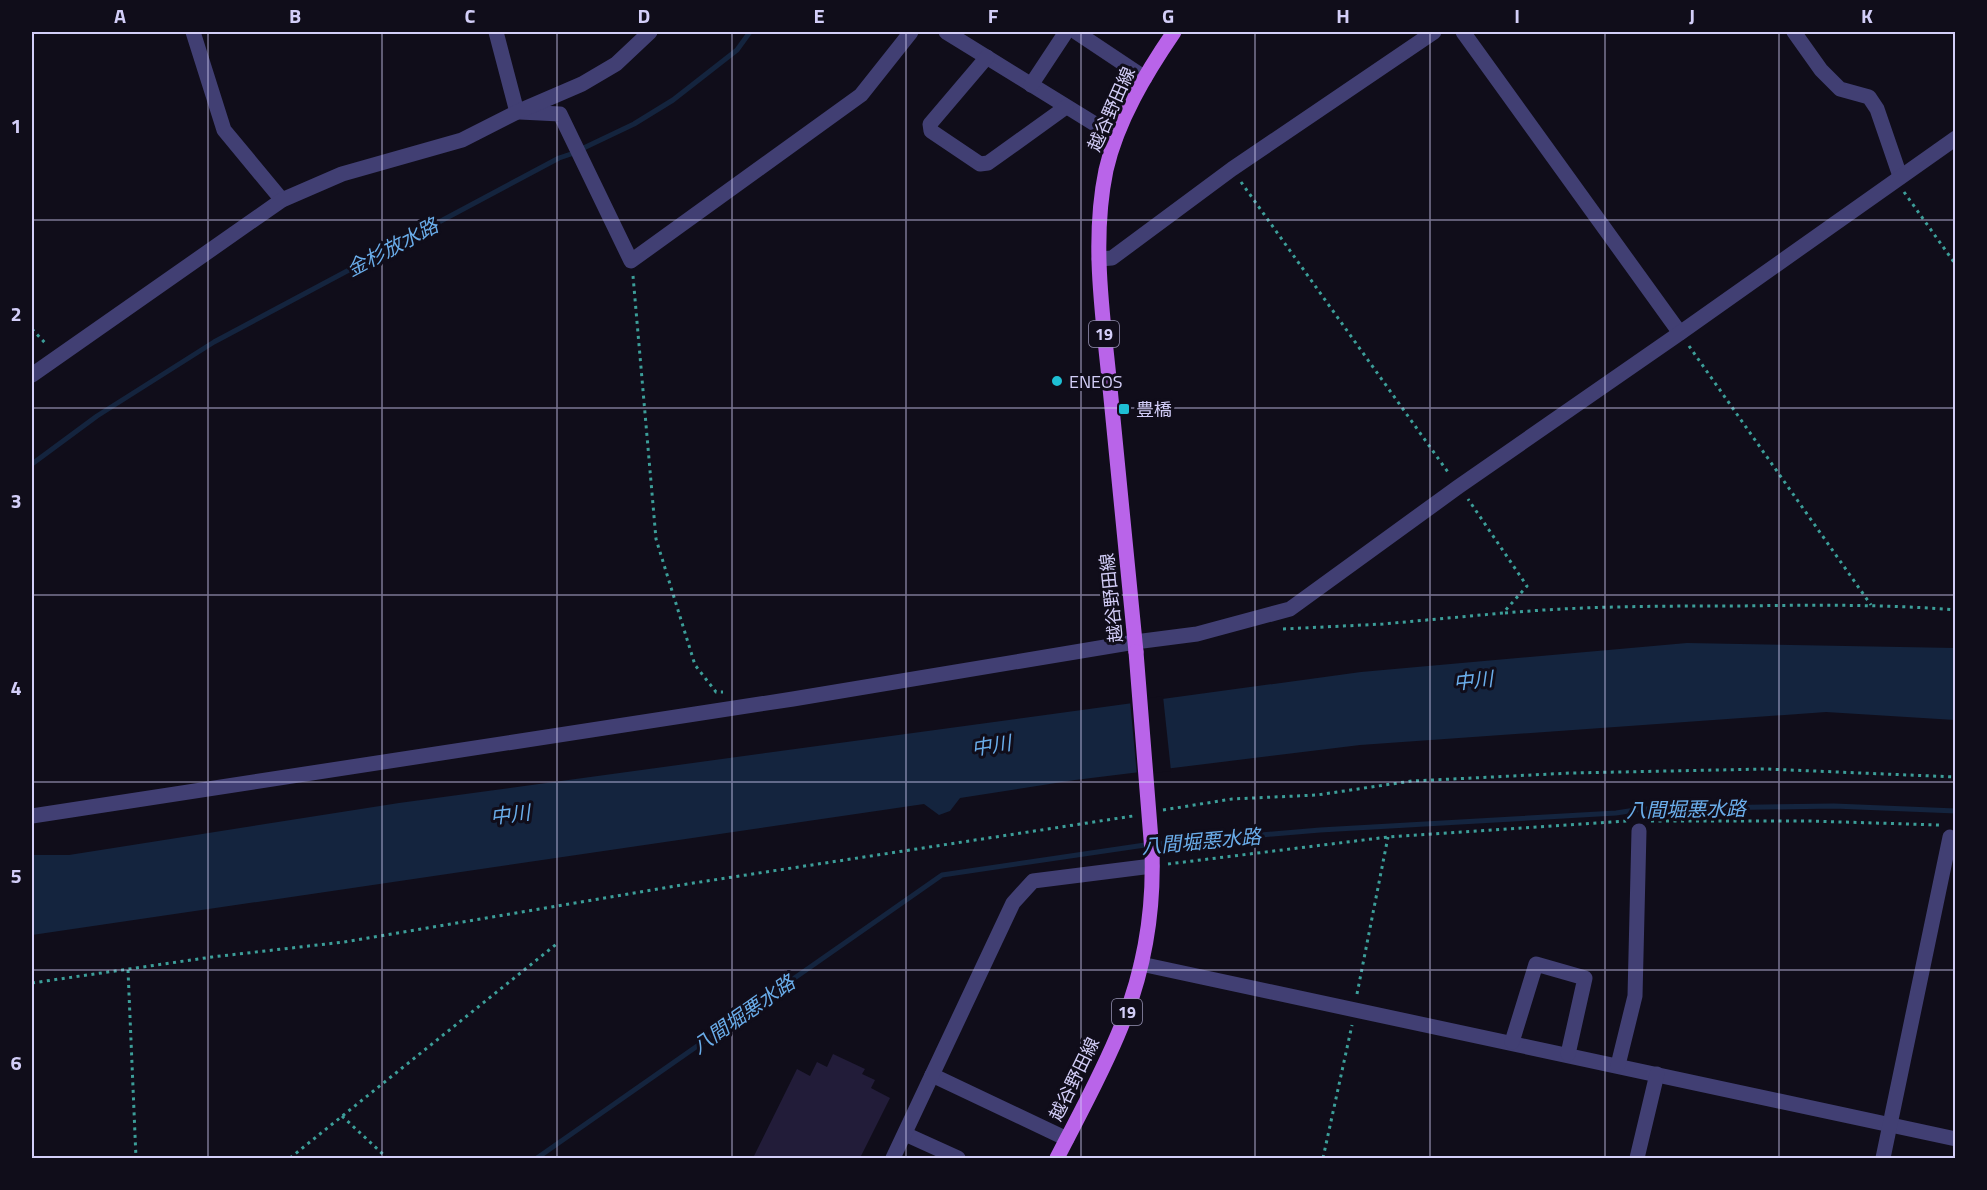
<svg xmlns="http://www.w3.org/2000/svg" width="1987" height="1190" viewBox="0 0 1987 1190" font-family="'Titillium Web','Noto Sans JP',sans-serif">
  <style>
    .water { fill: #14243e }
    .pier { fill: #100d1a }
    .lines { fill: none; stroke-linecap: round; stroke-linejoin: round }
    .stream { stroke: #14243e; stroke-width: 5 }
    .building { fill: #221c39 }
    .path { stroke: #3c9e99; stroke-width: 3; stroke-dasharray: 3 4.5; stroke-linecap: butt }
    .minor { stroke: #413f73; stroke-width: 15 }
    .primary { stroke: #b964e9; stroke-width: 15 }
    .primary-bridge { stroke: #b964e9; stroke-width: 15 }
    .grid { fill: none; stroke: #d3cef8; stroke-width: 1.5; stroke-opacity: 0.55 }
    .poi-dot { fill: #1ebfd4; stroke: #100d1a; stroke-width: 2 }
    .labels { text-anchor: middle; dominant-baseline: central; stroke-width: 6; stroke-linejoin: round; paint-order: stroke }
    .shield { fill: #100d1a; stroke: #9894b5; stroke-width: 1.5 }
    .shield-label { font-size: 16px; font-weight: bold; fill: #d3cef8 }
    .street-label { font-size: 18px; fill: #d3cef8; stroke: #100d1a }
    .poi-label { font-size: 18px; fill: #d3cef8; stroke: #100d1a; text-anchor: start }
    .water-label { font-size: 20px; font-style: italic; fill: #6aadea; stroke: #100d1a }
    .neatline { fill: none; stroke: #d3cef8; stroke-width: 2 }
    .grid-label { font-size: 20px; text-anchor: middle; font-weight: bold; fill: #d3cef8 }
  </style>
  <rect width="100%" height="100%" fill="#100d1a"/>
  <path class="water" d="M 1687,643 L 1955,648 L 1955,720 L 1826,712 L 1360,745 L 1075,780 L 960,798 L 950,811 L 939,815 L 924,804 L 32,935 L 32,855 L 69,855 L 399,803 L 1361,672 Z"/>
  <path class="pier" d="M 1163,696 L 1171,771 L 1137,775 L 1130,701 Z"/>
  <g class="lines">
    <g class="stream">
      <path d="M 32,464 L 97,416 L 214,342 L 559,158 L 571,154 L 634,124 L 673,100 L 737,50 L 750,32"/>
      <path d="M 537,1158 L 942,875 L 1145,845 L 1320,830 L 1616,813 L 1642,809 L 1834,806 L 1956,811"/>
    </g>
  </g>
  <path class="building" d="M 833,1054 L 865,1069 L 862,1074 L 875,1080 L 871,1088 L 890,1098 L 860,1158 L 753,1158 L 797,1069 L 810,1076 L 817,1062 L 827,1067 Z"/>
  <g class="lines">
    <g class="path">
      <path d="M 1241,182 L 1450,475"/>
      <path d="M 1904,192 L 1956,265"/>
      <path d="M 633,276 L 656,539 L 695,665 L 716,692 L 723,692"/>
      <path d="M 32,329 L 47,345"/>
      <path d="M 1689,346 L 1871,605"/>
      <path d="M 1505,613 C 1582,606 1659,606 1737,606 C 1810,605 1883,604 1956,610"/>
      <path d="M 1283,629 L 1383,624 L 1503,613 L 1527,586 L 1468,499"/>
      <path d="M 1163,810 L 1232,799 L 1317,795 L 1412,781 L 1571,773 L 1766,769 L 1956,777"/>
      <path d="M 1651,821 L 1810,821 L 1939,825"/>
      <path d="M 1168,864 L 1388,837 L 1627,821"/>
      <path d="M 128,970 L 136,1158"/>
      <path d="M 32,983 L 212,957 L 344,942 L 687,884 L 1133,816"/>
      <path d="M 1357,994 L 1388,837"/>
      <path d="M 342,1116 L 387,1158"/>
      <path d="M 290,1158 L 559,942"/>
      <path d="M 1323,1158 L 1352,1025"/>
    </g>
    <g class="minor">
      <path d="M 193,32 L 224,130 L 282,200"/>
      <path d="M 496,32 L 517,112"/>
      <path d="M 946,32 L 1116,137"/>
      <path d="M 1076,32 L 1145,78"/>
      <path d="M 1463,32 L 1680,333"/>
      <path d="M 1794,32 L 1821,70 L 1840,89 L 1869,97 L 1877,109 L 1900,176"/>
      <path d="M 987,57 L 930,124 L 931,131 L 980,164 L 988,163 L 1066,107"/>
      <path d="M 1031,85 L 1066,32"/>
      <path d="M 520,112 L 560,114 L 631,261 L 861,95 L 911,32"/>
      <path d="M 1099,259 L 1112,258 L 1232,169 L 1434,32"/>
      <path d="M 32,375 L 282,200 L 342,174 L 462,140 L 517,112 L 582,84 L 616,64 L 650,32"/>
      <path d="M 32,816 L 793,699 L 1135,642 L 1197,634 L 1290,609 L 1458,487 L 1680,333 L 1956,138"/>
      <path d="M 1141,964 L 1956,1139"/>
      <path d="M 1512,1042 L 1536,964 L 1585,978 L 1568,1054"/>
      <path d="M 1618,1065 L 1635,996 L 1639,831"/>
      <path d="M 932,1075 L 1067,1139"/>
      <path d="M 905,1134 L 958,1158"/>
      <path d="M 893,1158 L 1013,903 L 1033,881 L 1152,866"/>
      <path d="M 1637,1158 L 1657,1074"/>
      <path d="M 1883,1158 L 1950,837"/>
    </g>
    <g class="primary">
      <path d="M 1136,652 C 1128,564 1119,476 1110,388 C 1103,316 1091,242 1106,170 C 1117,121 1146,73 1174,32"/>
      <path d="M 1057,1158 C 1079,1115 1103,1072 1121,1027 C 1144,971 1154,912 1152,852"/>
    </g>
    <path class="primary-bridge" d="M 1136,652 L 1152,852"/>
  </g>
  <path class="grid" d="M 208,32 L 208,1158M 382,32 L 382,1158M 557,32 L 557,1158M 732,32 L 732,1158M 906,32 L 906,1158M 1081,32 L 1081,1158M 1255,32 L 1255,1158M 1430,32 L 1430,1158M 1605,32 L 1605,1158M 1779,32 L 1779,1158M 32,220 L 1956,220M 32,408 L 1956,408M 32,595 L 1956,595M 32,782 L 1956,782M 32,970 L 1956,970"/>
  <g class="poi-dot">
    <circle cx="1057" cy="381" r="6"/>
    <rect x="1118" y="403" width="12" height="12" rx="3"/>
  </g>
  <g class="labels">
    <g class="shield">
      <rect x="1089" y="321" width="30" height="26" rx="4.5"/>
      <rect x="1112" y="999" width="30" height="26" rx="4.5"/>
    </g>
    <g class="shield-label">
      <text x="1104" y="334">19</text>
      <text x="1127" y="1012">19</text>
    </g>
    <g class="street-label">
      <text transform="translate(1111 109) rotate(-66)">越谷野田線</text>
      <text transform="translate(1111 598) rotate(-96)">越谷野田線</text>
      <text transform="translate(1074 1079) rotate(-64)">越谷野田線</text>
    </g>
    <g class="poi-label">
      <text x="1069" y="381">ENEOS</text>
      <text x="1136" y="409">豊橋</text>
    </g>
    <g class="water-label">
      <text transform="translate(392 247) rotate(-28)">金杉放水路</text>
      <text transform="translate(1473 680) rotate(-6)">中川</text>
      <text transform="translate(991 745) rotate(-9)">中川</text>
      <text transform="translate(1686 809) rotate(-1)">八間堀悪水路</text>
      <text transform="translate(510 814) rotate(-7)">中川</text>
      <text transform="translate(1201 841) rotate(-5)">八間堀悪水路</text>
      <text transform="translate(743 1014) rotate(-35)">八間堀悪水路</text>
    </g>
  </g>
  <rect width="1987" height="1190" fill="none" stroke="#100d1a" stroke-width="66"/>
  <rect x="33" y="33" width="1921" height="1124" class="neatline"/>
  <g class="grid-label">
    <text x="120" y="23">A</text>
    <text x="295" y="23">B</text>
    <text x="470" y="23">C</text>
    <text x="644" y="23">D</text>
    <text x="819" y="23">E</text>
    <text x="993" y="23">F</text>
    <text x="1168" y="23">G</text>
    <text x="1343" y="23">H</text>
    <text x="1517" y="23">I</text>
    <text x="1692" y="23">J</text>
    <text x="1867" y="23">K</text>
    <text x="16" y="133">1</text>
    <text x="16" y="321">2</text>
    <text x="16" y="508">3</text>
    <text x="16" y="695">4</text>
    <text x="16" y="883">5</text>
    <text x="16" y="1070">6</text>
  </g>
</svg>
